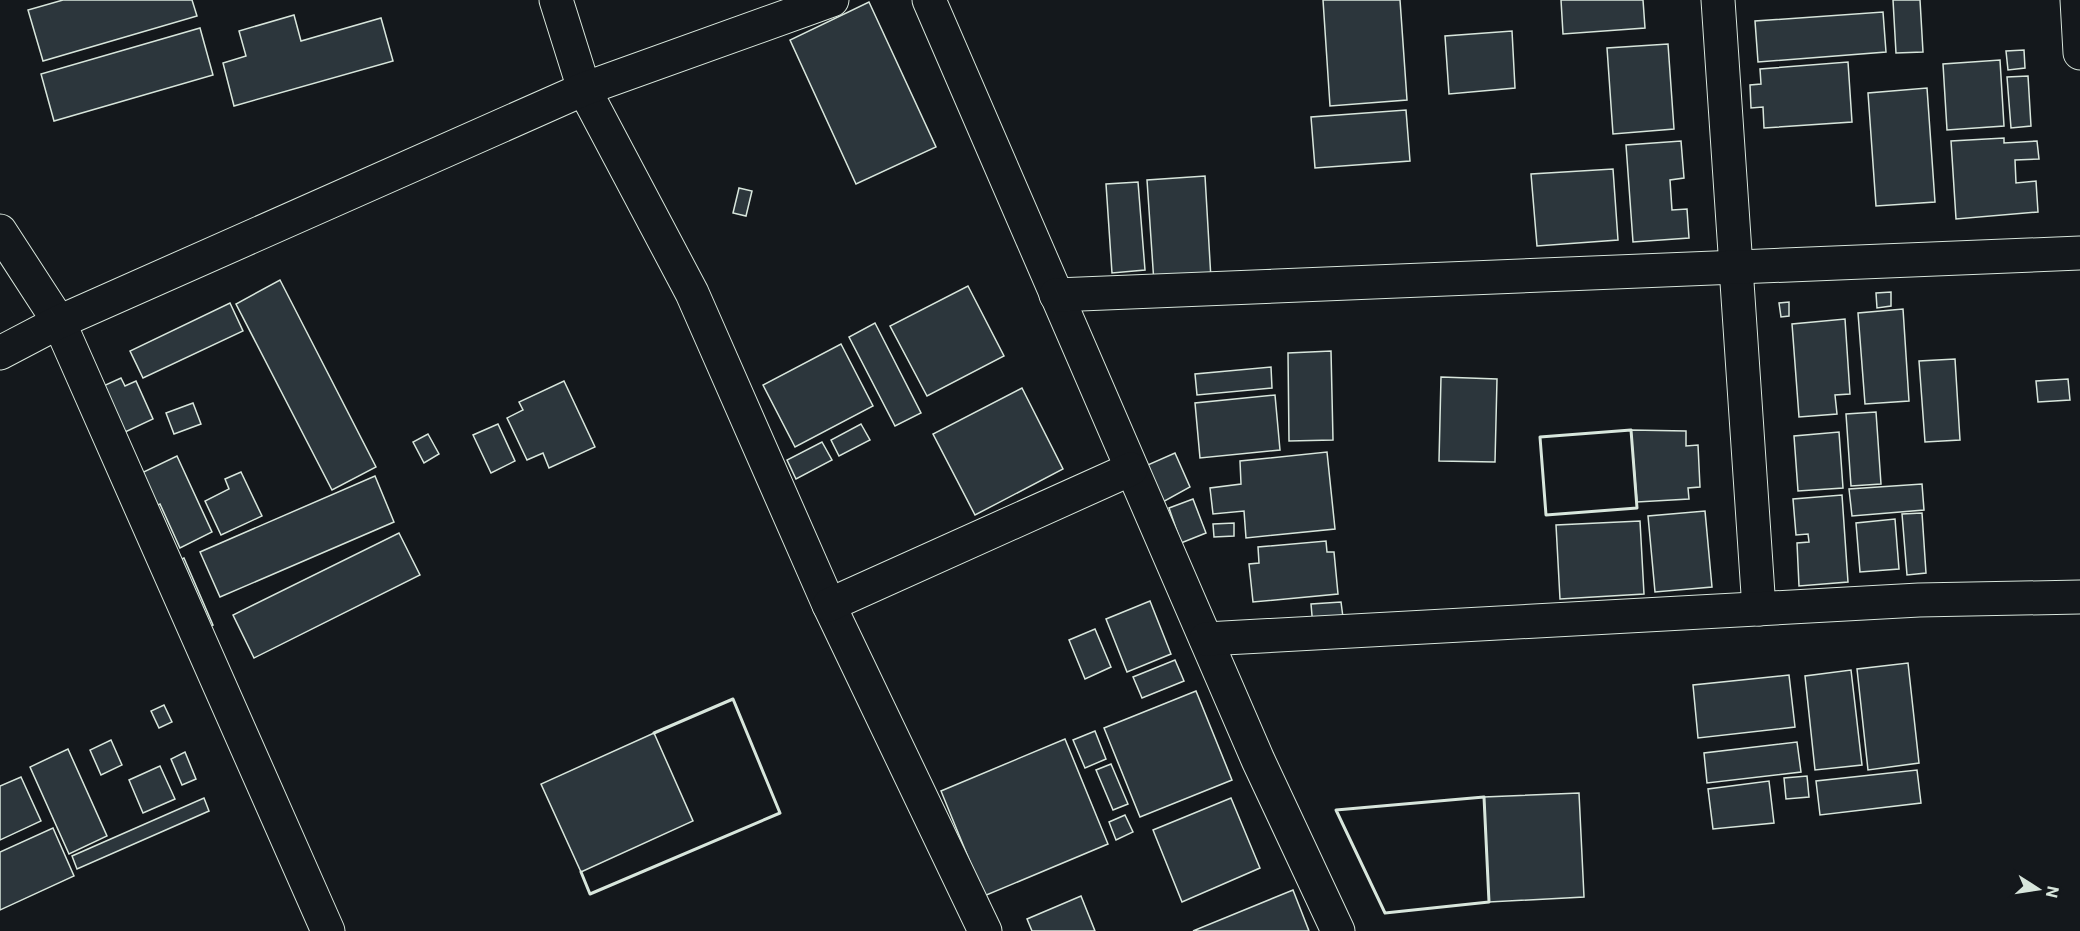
<svg xmlns="http://www.w3.org/2000/svg" width="2080" height="931" viewBox="0 0 2080 931" font-family="Roboto,sans-serif">
  <style>
    .building { fill: #2c363c; stroke: #d8e6dc; stroke-width: 1.5 }
    .lines { fill: none; stroke-linecap: round; stroke-linejoin: round }
    .minor-casing { stroke: #d8e6dc; stroke-width: 35 }
    .minor { stroke: #14181c; stroke-width: 33 }
    .wall { stroke: #d8e6dc; stroke-width: 3 }
  </style>
  <rect width="100%" height="100%" fill="#14181c"/>
  <g class="building">
    <path d="M 63,0 L 192,0 L 197,16 L 43,61 L 28,10 Z"/>
    <path d="M 1323,0 L 1400,0 L 1407,100 L 1330,106 Z"/>
    <path d="M 1561,0 L 1643,0 L 1645,28 L 1563,34 Z"/>
    <path d="M 1893,0 L 1920,0 L 1923,52 L 1896,53 Z"/>
    <path d="M 869,2 L 936,147 L 856,184 L 790,40 Z"/>
    <path d="M 1883,12 L 1886,52 L 1758,62 L 1755,21 Z"/>
    <path d="M 294,15 L 301,41 L 381,18 L 393,61 L 234,106 L 223,63 L 246,56 L 239,31 Z"/>
    <path d="M 200,28 L 213,75 L 54,121 L 41,74 Z"/>
    <path d="M 1512,31 L 1515,88 L 1449,94 L 1445,36 Z"/>
    <path d="M 1668,44 L 1674,129 L 1613,134 L 1607,48 Z"/>
    <path d="M 2024,50 L 2025,68 L 2008,70 L 2006,51 Z"/>
    <path d="M 2000,60 L 2004,126 L 1947,130 L 1943,64 Z"/>
    <path d="M 1848,62 L 1852,122 L 1764,128 L 1763,107 L 1751,108 L 1750,85 L 1761,84 L 1760,69 Z"/>
    <path d="M 2028,76 L 2031,126 L 2011,128 L 2007,77 Z"/>
    <path d="M 1927,88 L 1935,202 L 1876,206 L 1868,93 Z"/>
    <path d="M 1406,110 L 1410,161 L 1315,168 L 1311,117 Z"/>
    <path d="M 2004,138 L 2004,143 L 2037,141 L 2039,159 L 2015,160 L 2016,183 L 2036,181 L 2038,212 L 1956,219 L 1951,141 Z"/>
    <path d="M 1681,141 L 1684,178 L 1670,180 L 1672,210 L 1687,209 L 1689,238 L 1633,242 L 1626,145 Z"/>
    <path d="M 1613,169 L 1618,240 L 1537,246 L 1531,174 Z"/>
    <path d="M 1205,176 L 1211,279 L 1154,283 L 1147,180 Z"/>
    <path d="M 1138,182 L 1145,270 L 1112,273 L 1106,184 Z"/>
    <path d="M 739,188 L 752,191 L 746,216 L 733,213 Z"/>
    <path d="M 280,280 L 376,467 L 332,490 L 236,304 Z"/>
    <path d="M 968,286 L 1004,356 L 927,396 L 890,326 Z"/>
    <path d="M 1891,292 L 1891,306 L 1877,308 L 1876,293 Z"/>
    <path d="M 1789,302 L 1789,316 L 1781,317 L 1779,303 Z"/>
    <path d="M 230,303 L 243,331 L 143,378 L 130,351 Z"/>
    <path d="M 1903,309 L 1909,401 L 1865,404 L 1858,313 Z"/>
    <path d="M 1845,319 L 1850,394 L 1835,395 L 1837,414 L 1799,417 L 1792,324 Z"/>
    <path d="M 875,323 L 921,413 L 895,426 L 849,337 Z"/>
    <path d="M 841,344 L 873,406 L 795,447 L 763,385 Z"/>
    <path d="M 1331,351 L 1333,440 L 1289,441 L 1288,353 Z"/>
    <path d="M 1955,359 L 1960,440 L 1925,442 L 1919,361 Z"/>
    <path d="M 1271,367 L 1272,388 L 1197,395 L 1195,374 Z"/>
    <path d="M 1441,377 L 1497,379 L 1495,462 L 1439,461 Z"/>
    <path d="M 121,378 L 125,386 L 136,381 L 153,419 L 123,433 L 101,387 Z"/>
    <path d="M 2068,379 L 2070,400 L 2038,402 L 2036,381 Z"/>
    <path d="M 564,381 L 595,447 L 549,468 L 543,453 L 527,460 L 507,418 L 523,410 L 519,402 Z"/>
    <path d="M 1022,388 L 1063,469 L 975,515 L 933,434 Z"/>
    <path d="M 1275,395 L 1280,450 L 1200,458 L 1195,403 Z"/>
    <path d="M 193,403 L 201,424 L 174,434 L 166,413 Z"/>
    <path d="M 1876,412 L 1881,484 L 1851,486 L 1846,414 Z"/>
    <path d="M 498,424 L 515,461 L 491,473 L 473,435 Z"/>
    <path d="M 861,424 L 870,440 L 839,456 L 831,440 Z"/>
    <path d="M 1631,430 L 1686,431 L 1686,446 L 1698,445 L 1700,487 L 1688,488 L 1689,499 L 1637,502 Z"/>
    <path d="M 1839,432 L 1843,488 L 1798,491 L 1794,436 Z"/>
    <path d="M 428,434 L 439,454 L 424,463 L 413,442 Z"/>
    <path d="M 822,442 L 832,460 L 796,479 L 787,460 Z"/>
    <path d="M 1327,452 L 1335,529 L 1246,538 L 1244,511 L 1213,514 L 1210,488 L 1241,484 L 1240,461 Z"/>
    <path d="M 1175,453 L 1190,487 L 1161,503 L 1143,467 Z"/>
    <path d="M 177,456 L 212,532 L 180,548 L 160,504 L 146,511 L 131,478 Z"/>
    <path d="M 241,472 L 262,516 L 221,535 L 205,501 L 229,489 L 225,479 Z"/>
    <path d="M 375,476 L 394,522 L 220,597 L 200,552 Z"/>
    <path d="M 1922,484 L 1924,510 L 1852,516 L 1849,489 Z"/>
    <path d="M 1842,495 L 1848,582 L 1799,586 L 1797,543 L 1809,542 L 1808,534 L 1796,535 L 1793,499 Z"/>
    <path d="M 1193,499 L 1206,533 L 1181,543 L 1169,508 Z"/>
    <path d="M 1705,511 L 1712,587 L 1655,592 L 1648,516 Z"/>
    <path d="M 1922,513 L 1926,573 L 1907,575 L 1902,514 Z"/>
    <path d="M 1895,519 L 1899,569 L 1860,572 L 1856,523 Z"/>
    <path d="M 1640,521 L 1644,594 L 1560,599 L 1556,525 Z"/>
    <path d="M 1234,523 L 1234,536 L 1214,537 L 1213,524 Z"/>
    <path d="M 399,533 L 420,575 L 254,658 L 233,615 Z"/>
    <path d="M 1326,541 L 1327,552 L 1334,552 L 1338,594 L 1253,602 L 1249,564 L 1259,563 L 1258,547 Z"/>
    <path d="M 184,558 L 213,625 L 204,628 L 175,562 Z"/>
    <path d="M 1150,601 L 1171,654 L 1127,672 L 1106,619 Z"/>
    <path d="M 1341,602 L 1344,625 L 1313,627 L 1311,604 Z"/>
    <path d="M 1095,629 L 1111,667 L 1085,679 L 1069,640 Z"/>
    <path d="M 1175,660 L 1184,681 L 1142,698 L 1133,677 Z"/>
    <path d="M 1908,663 L 1919,763 L 1868,770 L 1857,669 Z"/>
    <path d="M 1851,670 L 1862,765 L 1815,770 L 1805,676 Z"/>
    <path d="M 1789,675 L 1795,727 L 1698,738 L 1693,685 Z"/>
    <path d="M 1196,691 L 1232,780 L 1140,817 L 1104,728 Z"/>
    <path d="M 164,705 L 172,722 L 159,728 L 151,711 Z"/>
    <path d="M 1095,731 L 1106,759 L 1085,768 L 1073,740 Z"/>
    <path d="M 654,733 L 693,821 L 581,872 L 541,784 Z"/>
    <path d="M 1065,739 L 1108,844 L 984,896 L 941,791 Z"/>
    <path d="M 111,740 L 122,765 L 101,775 L 90,750 Z"/>
    <path d="M 1797,742 L 1801,772 L 1707,783 L 1704,753 Z"/>
    <path d="M 68,749 L 107,836 L 69,854 L 30,767 Z"/>
    <path d="M 185,752 L 196,779 L 182,785 L 171,759 Z"/>
    <path d="M 1111,764 L 1128,804 L 1113,810 L 1096,770 Z"/>
    <path d="M 160,766 L 175,799 L 143,813 L 129,780 Z"/>
    <path d="M 1917,770 L 1921,803 L 1820,815 L 1816,781 Z"/>
    <path d="M 1807,776 L 1809,797 L 1786,799 L 1784,778 Z"/>
    <path d="M 21,777 L 41,821 L 0,840 L 0,786 Z"/>
    <path d="M 1769,781 L 1774,823 L 1713,829 L 1708,789 Z"/>
    <path d="M 1579,793 L 1584,897 L 1489,902 L 1484,797 Z"/>
    <path d="M 204,798 L 209,811 L 77,869 L 72,856 Z"/>
    <path d="M 1231,798 L 1260,868 L 1182,902 L 1153,830 Z"/>
    <path d="M 1125,815 L 1133,832 L 1116,840 L 1109,822 Z"/>
    <path d="M 53,828 L 74,876 L 0,910 L 0,852 Z"/>
    <path d="M 1293,890 L 1309,931 L 1193,931 Z"/>
    <path d="M 1081,896 L 1095,931 L 1032,931 L 1027,919 Z"/>
  </g>
  <g class="lines">
    <defs>
      <g id="minor">
        <path d="M 556,0 L 584,89 L 692,293 L 829,605 L 985,931"/>
        <path d="M 929,0 L 1258,760 L 1338,931"/>
        <path d="M 1718,0 L 1759,609"/>
        <path d="M 2077,0 L 2080,53"/>
        <path d="M 0,231 L 59,322 L 328,931"/>
        <path d="M 1056,295 L 2080,253"/>
        <path d="M 0,353 L 59,322 L 584,89 L 832,0"/>
        <path d="M 829,605 L 1131,469"/>
        <path d="M 1206,639 L 1919,600 L 2080,597"/>
      </g>
    </defs>
    <use href="#minor" class="minor-casing"/>
    <use href="#minor" class="minor"/>
    <g class="wall">
      <path d="M 1631,430 L 1637,508 L 1546,515 L 1540,437 Z"/>
      <path d="M 1484,797 L 1489,902 L 1385,913 L 1336,810 Z"/>
      <path d="M 581,872 L 590,894 L 780,813 L 733,699 L 654,733"/>
    </g>
  </g>
  <g transform="translate(2038 889) rotate(102)" stroke="#14181c" stroke-width="4.5" paint-order="stroke">
  <path d="M0-4.5L10 22L0 15L-10 22Z" fill="#d8e6dc"/>
  <text y="-9" font-size="16" font-weight="bold" text-anchor="middle" fill="#d8e6dc">N</text>
  </g>
</svg>
